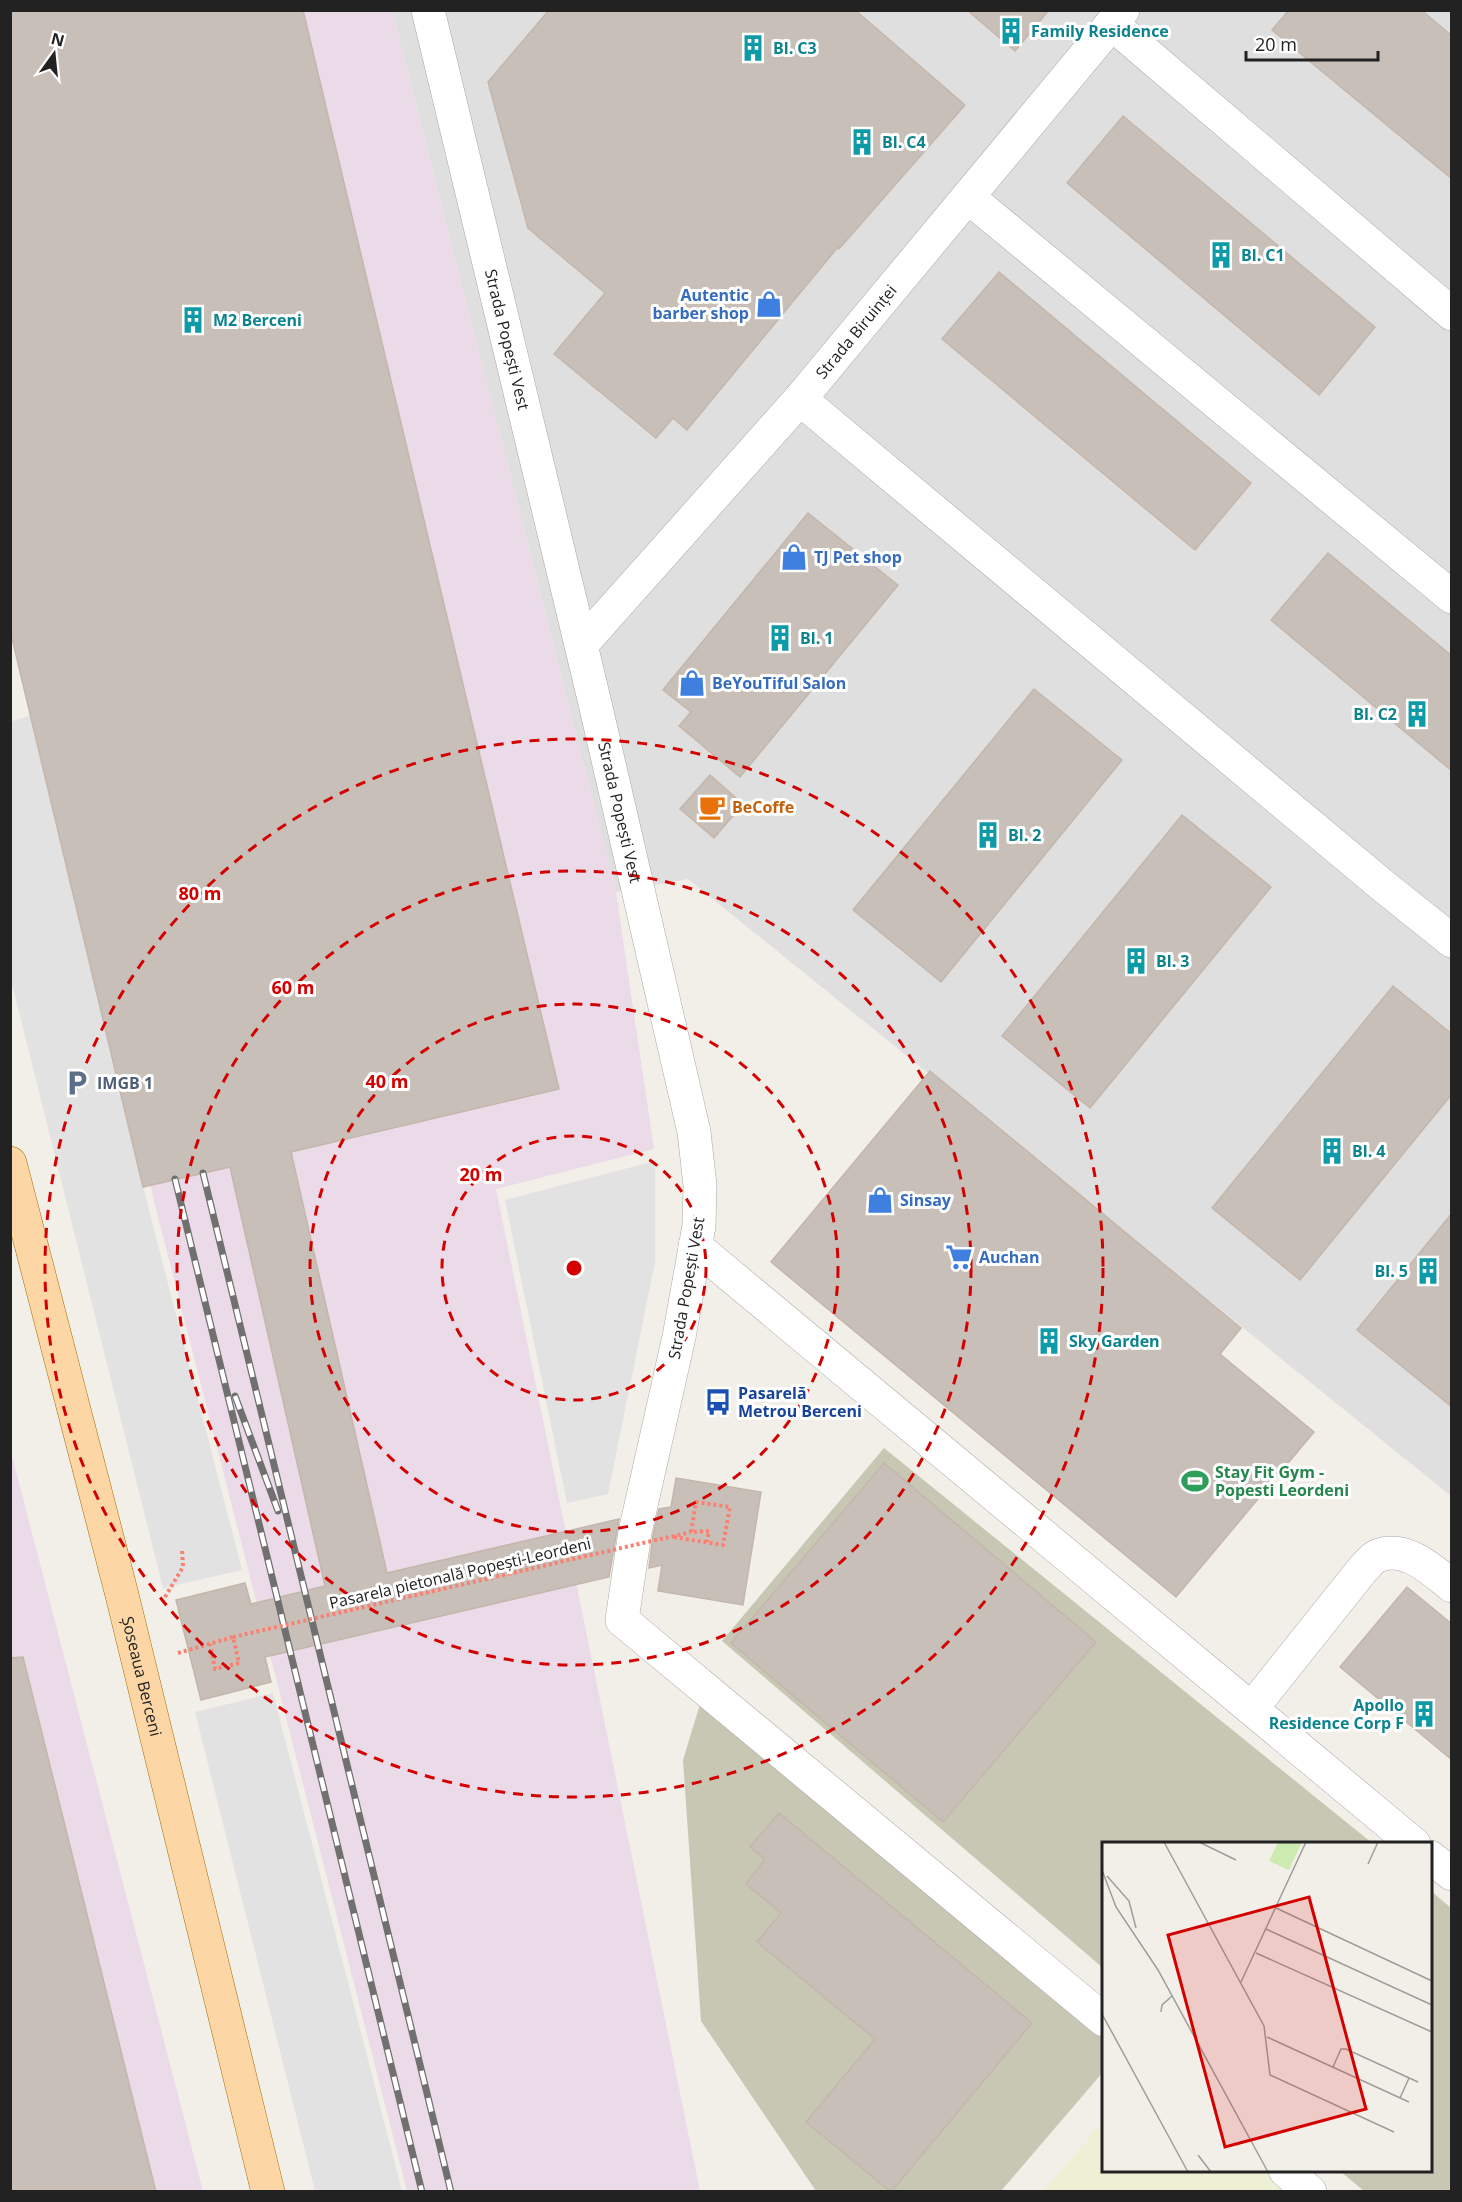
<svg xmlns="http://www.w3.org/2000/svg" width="1462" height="2202" viewBox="0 0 1462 2202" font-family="'Open Sans',sans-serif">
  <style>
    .residential { fill: #e0dfdf }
    .industrial { fill: #ebdbe8 }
    .construction { fill: #c7c7b4 }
    .farmland { fill: #eef0d5 }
    .parking { fill: #e2e2e2 }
    .building { fill: #c7bfb8; stroke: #c4b6ab; stroke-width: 1.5 }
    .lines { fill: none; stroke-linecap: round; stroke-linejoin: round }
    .minor-casing { stroke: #a9a9a9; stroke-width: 34 }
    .major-casing { stroke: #a06b00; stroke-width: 34 }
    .path { stroke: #fa8072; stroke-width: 4; stroke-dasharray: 3 3; stroke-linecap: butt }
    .minor { stroke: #fff; stroke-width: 33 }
    .major { stroke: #fcd6a4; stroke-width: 33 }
    .rail-casing { stroke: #707070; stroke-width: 7 }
    .rail { stroke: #fff; stroke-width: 4.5; stroke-dasharray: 14; stroke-linecap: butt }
    .path-bridge { stroke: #fa8072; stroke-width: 4; stroke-dasharray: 3 3; stroke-linecap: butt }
    .ring { fill: none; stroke: #d40000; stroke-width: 3; stroke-dasharray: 10 8 }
    .labels { text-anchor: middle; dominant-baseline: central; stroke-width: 6; stroke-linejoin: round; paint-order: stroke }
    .culture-label { font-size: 16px; font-weight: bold; fill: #0d838f; stroke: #fff; text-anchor: start }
    .shop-label { font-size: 16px; font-weight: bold; fill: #366cbe; stroke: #fff; text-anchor: start }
    .street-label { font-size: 16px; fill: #222; stroke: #fff }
    .food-label { font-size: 16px; font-weight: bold; fill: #c56008; stroke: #fff; text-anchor: start }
    .service-label { font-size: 16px; font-weight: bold; fill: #4e5e75; stroke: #fff; text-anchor: start }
    .transit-label { font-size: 16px; font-weight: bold; fill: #164399; stroke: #fff; text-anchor: start }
    .leisure-label { font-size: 16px; font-weight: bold; fill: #27864d; stroke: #fff; text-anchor: start }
    .inset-road { fill: none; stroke: #9f9d99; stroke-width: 1.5 }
    .view { fill: #d40000; fill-opacity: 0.15; stroke: #d40000; stroke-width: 3 }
    .inset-edge { fill: none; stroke: #222; stroke-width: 3 }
    .centre { fill: #d40000; stroke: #fff; stroke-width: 3 }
    .ring-label { font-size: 18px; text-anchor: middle; font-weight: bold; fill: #d40000; stroke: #fff; stroke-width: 6; stroke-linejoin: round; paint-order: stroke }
  </style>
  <rect width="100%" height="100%" fill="#f2efe9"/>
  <path class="residential" d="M 392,11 L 1451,11 L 1451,1496 L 688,879 L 616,892 Z"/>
  <g class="industrial">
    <path d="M 10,11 L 392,11 L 616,892 L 654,1149 L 496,1189 L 700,2191 L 407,2191 L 155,1205 L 11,603 Z"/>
    <path d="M 11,1452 L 203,2191 L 11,2191 Z"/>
  </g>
  <g class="construction">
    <path d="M 884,1448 L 1372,1843 L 1104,1844 L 1103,1968 L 722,1641 Z"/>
    <path d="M 710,1671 L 1103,2004 L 1103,2072 L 1001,2191 L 816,2191 L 701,2021 L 683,1760 Z"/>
    <path d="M 1431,1891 L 1451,1908 L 1451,2191 L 1364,2191 L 1340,2171 L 1430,2170 Z"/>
  </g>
  <path class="farmland" d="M 1103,2122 L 1104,2170 L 1305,2171 L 1331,2191 L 1042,2192 Z"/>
  <g class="parking">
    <path d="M 31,715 L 143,1187 L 242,1570 L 163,1588 L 11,980 L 10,722 Z"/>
    <path d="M 655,1161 L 655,1262 L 608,1494 L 567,1503 L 505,1200 Z"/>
    <path d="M 273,1693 L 402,2191 L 315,2191 L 195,1712 Z"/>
  </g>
  <g class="building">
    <path d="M 10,10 L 303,10 L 559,1089 L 291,1152 L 387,1573 L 619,1519 L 609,1577 L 265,1657 L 271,1682 L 201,1700 L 176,1600 L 245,1583 L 251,1604 L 325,1586 L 230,1167 L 143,1187 L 10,630 Z"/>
    <path d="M 549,10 L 855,10 L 965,105 L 839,249 L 838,247 L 687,430 L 673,418 L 656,438 L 554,354 L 605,293 L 528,228 L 488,82 Z"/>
    <path d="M 967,10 L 1049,10 L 1015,51 Z"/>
    <path d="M 1289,10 L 1421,10 L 1452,36 L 1452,179 L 1272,30 Z"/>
    <path d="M 1123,116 L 1375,327 L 1319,395 L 1067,183 Z"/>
    <path d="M 999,272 L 1251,483 L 1195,550 L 942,339 Z"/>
    <path d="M 808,513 L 898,585 L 740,777 L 679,726 L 691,712 L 663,690 Z"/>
    <path d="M 1328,553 L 1452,656 L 1452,771 L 1271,620 Z"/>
    <path d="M 1034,689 L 1122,760 L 941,982 L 853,910 Z"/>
    <path d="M 710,775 L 743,804 L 714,838 L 680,809 Z"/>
    <path d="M 1182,815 L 1271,887 L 1090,1108 L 1002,1036 Z"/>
    <path d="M 1393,986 L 1452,1034 L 1452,1094 L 1300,1280 L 1212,1208 Z"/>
    <path d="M 930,1071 L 1241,1328 L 1220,1354 L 1314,1432 L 1176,1597 L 771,1262 Z"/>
    <path d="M 1452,1213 L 1452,1407 L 1357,1330 Z"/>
    <path d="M 884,1463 L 1096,1642 L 943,1822 L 731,1643 Z"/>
    <path d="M 676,1478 L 761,1492 L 743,1605 L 658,1591 L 662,1565 L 649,1568 L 653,1535 L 659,1509 L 671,1507 Z"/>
    <path d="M 1407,1587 L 1452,1624 L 1452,1760 L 1340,1667 Z"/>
    <path d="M 23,1657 L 156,2192 L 10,2192 L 10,1658 Z"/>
    <path d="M 779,1813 L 1032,2023 L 891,2192 L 806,2122 L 875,2039 L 757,1942 L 781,1913 L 746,1884 L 765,1859 L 750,1847 Z"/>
  </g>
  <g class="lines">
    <defs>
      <g id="minor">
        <path id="s1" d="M 428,10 L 594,699 L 694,1132 L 700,1185 L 699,1226 L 679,1337 L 635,1532 L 622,1620 L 1104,2020"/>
        <path d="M 1112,24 L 1452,314"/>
        <path d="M 968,197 L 1452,597"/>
        <path d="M 800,399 L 1382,885 L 1452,941"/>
        <path id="s2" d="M 581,645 L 800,399 L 1123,10"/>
        <path d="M 695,1246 L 1414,1844"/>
        <path d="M 1252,1708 L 1363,1569 C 1367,1565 1372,1558 1377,1556 C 1405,1544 1432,1570 1452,1586"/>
        <path d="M 1430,1857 L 1452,1874"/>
        <path d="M 1285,2170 L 1310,2192"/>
      </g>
      <g id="major">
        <path id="s3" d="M 10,1163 L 122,1595 L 268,2192"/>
      </g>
    </defs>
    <use href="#minor" class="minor-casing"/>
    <use href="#major" class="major-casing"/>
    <g class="path">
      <path d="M 674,1537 L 723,1545 L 730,1507 L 696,1502 L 691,1532 L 709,1531 L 707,1542"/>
      <path d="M 165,1597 L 183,1567 L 182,1549"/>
      <path d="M 178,1653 L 233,1637 L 239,1663 L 215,1669 L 210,1644"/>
    </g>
    <use href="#minor" class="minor"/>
    <use href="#major" class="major"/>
    <defs>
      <g id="rail">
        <path d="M 203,1173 L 451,2192"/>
        <path d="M 175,1179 L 422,2192"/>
        <path d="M 235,1396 L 278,1511"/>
      </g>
    </defs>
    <use href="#rail" class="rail-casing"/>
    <use href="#rail" class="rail"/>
    <path class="path-bridge" d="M 233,1637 L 691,1532"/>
  </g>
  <g class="ring">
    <circle cx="574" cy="1268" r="132"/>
    <circle cx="574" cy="1268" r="264"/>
    <circle cx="574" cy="1268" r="397"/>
    <circle cx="574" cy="1268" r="529"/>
  </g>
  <defs>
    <symbol id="building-bare" viewBox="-9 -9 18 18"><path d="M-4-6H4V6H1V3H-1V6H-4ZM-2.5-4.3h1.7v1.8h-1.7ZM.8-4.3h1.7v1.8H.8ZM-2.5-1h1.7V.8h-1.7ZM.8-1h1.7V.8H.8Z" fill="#0f9aa8" stroke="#fff" stroke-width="2.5" paint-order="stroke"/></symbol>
    <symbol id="shop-bare" viewBox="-9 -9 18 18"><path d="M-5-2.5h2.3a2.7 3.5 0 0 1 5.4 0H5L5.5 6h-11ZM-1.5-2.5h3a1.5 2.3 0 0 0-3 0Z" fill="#3f7fe0" stroke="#fff" stroke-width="2.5" paint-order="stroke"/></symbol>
    <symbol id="cafe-bare" viewBox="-9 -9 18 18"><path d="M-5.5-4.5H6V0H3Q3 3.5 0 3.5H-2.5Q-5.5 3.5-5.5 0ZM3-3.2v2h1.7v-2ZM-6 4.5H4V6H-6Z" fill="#e8710a" stroke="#fff" stroke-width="2.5" paint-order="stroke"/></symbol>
    <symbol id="parking-bare" viewBox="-9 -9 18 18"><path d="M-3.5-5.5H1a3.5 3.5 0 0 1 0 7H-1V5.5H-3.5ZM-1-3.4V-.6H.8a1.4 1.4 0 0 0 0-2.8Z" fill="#5c6f8a" stroke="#fff" stroke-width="2.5" paint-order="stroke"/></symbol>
    <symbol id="supermarket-bare" viewBox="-9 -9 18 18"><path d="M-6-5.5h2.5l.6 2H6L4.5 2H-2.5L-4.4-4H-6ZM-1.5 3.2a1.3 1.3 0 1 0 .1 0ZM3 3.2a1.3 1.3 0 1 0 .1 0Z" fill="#3f7fe0" stroke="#fff" stroke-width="2.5" paint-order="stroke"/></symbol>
    <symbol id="bus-bare" viewBox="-9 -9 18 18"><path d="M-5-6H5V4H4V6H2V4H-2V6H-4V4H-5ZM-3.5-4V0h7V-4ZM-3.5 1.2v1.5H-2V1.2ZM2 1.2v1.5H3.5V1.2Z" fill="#1a4fb4" stroke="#fff" stroke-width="2.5" paint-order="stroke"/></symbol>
    <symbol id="stadium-bare" viewBox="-9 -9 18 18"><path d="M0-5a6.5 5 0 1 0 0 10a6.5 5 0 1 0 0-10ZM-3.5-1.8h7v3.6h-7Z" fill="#2e9e5b" stroke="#fff" stroke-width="2.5" paint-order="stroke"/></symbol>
  </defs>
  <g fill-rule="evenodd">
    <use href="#building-bare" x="992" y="12" width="38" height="38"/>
    <use href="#building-bare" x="734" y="29" width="38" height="38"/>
    <use href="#building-bare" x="843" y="123" width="38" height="38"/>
    <use href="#building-bare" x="1202" y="236" width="38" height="38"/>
    <use href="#shop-bare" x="750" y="285" width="38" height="38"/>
    <use href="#building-bare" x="174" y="301" width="38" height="38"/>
    <use href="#shop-bare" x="775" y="538" width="38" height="38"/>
    <use href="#building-bare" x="761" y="619" width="38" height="38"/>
    <use href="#shop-bare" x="673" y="664" width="38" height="38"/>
    <use href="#building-bare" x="1398" y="695" width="38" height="38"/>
    <use href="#cafe-bare" x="693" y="788" width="38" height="38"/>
    <use href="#building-bare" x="969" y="816" width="38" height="38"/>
    <use href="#building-bare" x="1117" y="942" width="38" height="38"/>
    <use href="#parking-bare" x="58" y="1064" width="38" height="38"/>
    <use href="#building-bare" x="1313" y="1132" width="38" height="38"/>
    <use href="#shop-bare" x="861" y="1181" width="38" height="38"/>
    <use href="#supermarket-bare" x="940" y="1238" width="38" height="38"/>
    <use href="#building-bare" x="1409" y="1252" width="38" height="38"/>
    <use href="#building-bare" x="1030" y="1322" width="38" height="38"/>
    <use href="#bus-bare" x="699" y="1383" width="38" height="38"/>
    <use href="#stadium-bare" x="1176" y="1462" width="38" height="38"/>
    <use href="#building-bare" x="1405" y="1695" width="38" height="38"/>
  </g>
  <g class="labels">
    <g class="culture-label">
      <text x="1031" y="31">Family Residence</text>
      <text x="773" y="48">Bl. C3</text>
      <text x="882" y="142">Bl. C4</text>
      <text x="1241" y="255">Bl. C1</text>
      <text x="213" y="320">M2 Berceni</text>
      <text x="800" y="638">Bl. 1</text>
      <text x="1397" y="714" text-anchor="end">Bl. C2</text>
      <text x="1008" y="835">Bl. 2</text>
      <text x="1156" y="961">Bl. 3</text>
      <text x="1352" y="1151">Bl. 4</text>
      <text x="1408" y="1271" text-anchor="end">Bl. 5</text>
      <text x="1069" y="1341">Sky Garden</text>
      <text x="1404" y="1705" text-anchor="end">Apollo<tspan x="1404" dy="18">Residence Corp F</tspan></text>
    </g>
    <g class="shop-label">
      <text x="749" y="295" text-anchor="end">Autentic<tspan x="749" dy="18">barber shop</tspan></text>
      <text x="814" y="557">TJ Pet shop</text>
      <text x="712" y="683">BeYouTiful Salon</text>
      <text x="900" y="1200">Sinsay</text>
      <text x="979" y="1257">Auchan</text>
    </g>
    <g class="street-label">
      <text stroke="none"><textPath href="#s2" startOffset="417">Strada Biruinței</textPath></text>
      <text stroke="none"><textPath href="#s1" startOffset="339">Strada Popești Vest</textPath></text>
      <text stroke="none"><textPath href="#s1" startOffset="825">Strada Popești Vest</textPath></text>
      <text transform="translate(686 1288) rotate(-80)">Strada Popești Vest</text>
      <text transform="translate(460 1573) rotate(-13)">Pasarela pietonală Popești-Leordeni</text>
      <text stroke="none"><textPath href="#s3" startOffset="530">Șoseaua Berceni</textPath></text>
    </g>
    <g class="food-label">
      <text x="732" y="807">BeCoffe</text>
    </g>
    <g class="service-label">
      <text x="97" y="1083">IMGB 1</text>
    </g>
    <g class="transit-label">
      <text x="738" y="1393">Pasarelă<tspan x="738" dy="18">Metrou Berceni</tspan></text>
    </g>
    <g class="leisure-label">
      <text x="1215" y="1472">Stay Fit Gym -<tspan x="1215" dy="18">Popesti Leordeni</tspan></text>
    </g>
  </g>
  <g transform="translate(1102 1842)">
    <rect width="330" height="330" fill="#f2efe9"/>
    <path d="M 176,0 L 200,0 L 187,28 L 167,19 Z" fill="#cdebb0"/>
    <path class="inset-road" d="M 62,0 L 162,184 L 168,233 L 292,290M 97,0 L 134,18M 266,22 L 276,0M 0,28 L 14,65 L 56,128 L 166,330M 5,34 L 27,59 L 34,86M 174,66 L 330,139M 164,87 L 330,163M 154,111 L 330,190M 139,140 L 204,0M 59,170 L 60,163 L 70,154M 0,172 L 86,330M 165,195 L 307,260M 231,225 L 239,207 L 244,207 L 316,240M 298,256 L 307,236M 96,313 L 109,330"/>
    <path class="view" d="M 207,55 L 264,267 L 123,305 L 66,93 Z"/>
    <rect width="330" height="330" class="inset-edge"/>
  </g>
  <circle cx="574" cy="1268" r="9" class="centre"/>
  <g class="ring-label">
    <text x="200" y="900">80 m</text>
    <text x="293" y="994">60 m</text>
    <text x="387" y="1088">40 m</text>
    <text x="481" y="1181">20 m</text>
  </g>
  <rect width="1462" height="2202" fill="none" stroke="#222222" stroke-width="24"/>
  <g transform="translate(54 54) rotate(15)" stroke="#ffffff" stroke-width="4.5" paint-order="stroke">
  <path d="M0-4.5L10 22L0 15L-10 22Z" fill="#222222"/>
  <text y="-9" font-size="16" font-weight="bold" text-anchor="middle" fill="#222222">N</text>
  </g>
  <path d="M1246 51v9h132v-9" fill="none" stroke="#222222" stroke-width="3"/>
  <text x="1255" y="51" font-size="18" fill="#222222" stroke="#ffffff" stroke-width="4.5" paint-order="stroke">20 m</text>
</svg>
